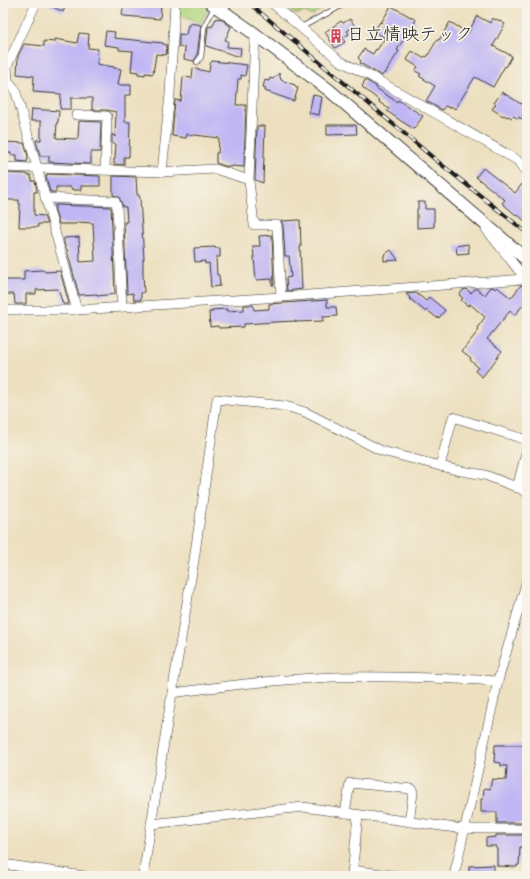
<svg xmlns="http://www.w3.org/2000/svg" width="530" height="879" viewBox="0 0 530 879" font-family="'Indie Flower','Klee One',sans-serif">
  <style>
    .green { fill: #b0d47d; stroke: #66784c }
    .building { fill: #c0b6f4 }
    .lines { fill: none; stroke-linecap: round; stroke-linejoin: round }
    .lane-casing { stroke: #3b3935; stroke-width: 6 }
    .street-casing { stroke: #3b3935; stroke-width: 10 }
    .secondary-casing { stroke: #3b3935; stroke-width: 14 }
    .lane { stroke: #fff; stroke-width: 4.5 }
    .street { stroke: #fff; stroke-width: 9 }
    .secondary { stroke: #fff; stroke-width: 12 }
    .rail-casing { stroke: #1c1c1c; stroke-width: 4 }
    .rail { stroke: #f7f3e8; stroke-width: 2.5; stroke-dasharray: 8; stroke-linecap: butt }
    .labels { text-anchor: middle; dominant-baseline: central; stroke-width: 3.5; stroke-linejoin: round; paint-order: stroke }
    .poi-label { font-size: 18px; fill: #1c1c1c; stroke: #f7f3e8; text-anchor: start }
  </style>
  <rect width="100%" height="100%" fill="#f7f3e8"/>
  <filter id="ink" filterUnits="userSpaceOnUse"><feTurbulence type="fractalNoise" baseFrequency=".025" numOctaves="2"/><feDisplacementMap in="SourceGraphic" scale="8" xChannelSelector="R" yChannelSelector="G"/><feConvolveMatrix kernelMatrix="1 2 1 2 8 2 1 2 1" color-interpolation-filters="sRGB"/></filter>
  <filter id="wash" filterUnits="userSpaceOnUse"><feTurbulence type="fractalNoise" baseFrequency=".012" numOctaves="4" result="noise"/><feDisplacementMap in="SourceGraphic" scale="16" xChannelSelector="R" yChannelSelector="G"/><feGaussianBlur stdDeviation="0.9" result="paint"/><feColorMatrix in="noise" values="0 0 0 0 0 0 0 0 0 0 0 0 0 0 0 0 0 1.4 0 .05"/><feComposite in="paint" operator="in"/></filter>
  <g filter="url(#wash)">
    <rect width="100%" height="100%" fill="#ede0c0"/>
    <g class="green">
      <path d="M 180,3 L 201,3 L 209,8 L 200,24 L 177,14 Z"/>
      <path d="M 282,3 L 331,3 L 311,16 L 306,12 L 295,14 Z"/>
    </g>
    <g id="blocks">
      <g class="building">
        <path d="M 45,3 L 67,3 L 63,12 Z"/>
        <path d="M 124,3 L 161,7 L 160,19 L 124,16 L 122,15 Z"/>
        <path d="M 391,6 L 416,20 L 408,35 L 407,34 L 397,50 L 399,51 L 385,73 L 384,73 L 382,76 L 360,63 L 361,61 L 358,58 L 364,49 L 373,54 L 376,49 L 377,50 L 385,38 L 374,31 L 380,22 L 381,23 Z"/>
        <path d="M 477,16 L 490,23 L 492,18 L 496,20 L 496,19 L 505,24 L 493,46 L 512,56 L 506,67 L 505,66 L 493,87 L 475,77 L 455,109 L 451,106 L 450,108 L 445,106 L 442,110 L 426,101 L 435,86 L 419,76 L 421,74 L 415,71 L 418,67 L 407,60 L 412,51 L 423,58 L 425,56 L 427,57 L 437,40 L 439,40 L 450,22 L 468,33 Z"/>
        <path d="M 216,18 L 219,19 L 220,18 L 231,27 L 225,40 L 228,41 L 227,47 L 241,48 L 240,57 L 206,46 L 208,28 L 209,26 L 212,27 Z"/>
        <path d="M 350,19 L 355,26 L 347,31 L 349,34 L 342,38 L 345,42 L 335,48 L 325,32 L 341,21 L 343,23 Z"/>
        <path d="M 190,23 L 201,25 L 197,56 L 194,61 L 184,59 L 185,48 L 179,47 L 179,34 L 186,35 L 188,25 L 190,26 Z"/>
        <path d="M 106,31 L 115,32 L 114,38 L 163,43 L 163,44 L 167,45 L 166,55 L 156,54 L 153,74 L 145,73 L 145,75 L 138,74 L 138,72 L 131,71 L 133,51 L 119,50 L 119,47 L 104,45 Z"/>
        <path d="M 79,33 L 89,34 L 88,48 L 98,49 L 97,64 L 114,67 L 114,68 L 121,69 L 118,85 L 131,85 L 131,95 L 125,95 L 125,122 L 130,122 L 129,157 L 124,157 L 124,165 L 114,164 L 114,159 L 115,159 L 116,144 L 112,144 L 112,134 L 115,137 L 116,112 L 107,110 L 92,110 L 92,98 L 71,98 L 71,109 L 60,109 L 61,94 L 33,92 L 34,76 L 17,74 L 18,56 L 24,44 L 44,46 L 44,41 L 55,42 L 55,39 L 77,43 Z"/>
        <path d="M 212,61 L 247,65 L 245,76 L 241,75 L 241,79 L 238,79 L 236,105 L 246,105 L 244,167 L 232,166 L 232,167 L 228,167 L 216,163 L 216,153 L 218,153 L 219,138 L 187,134 L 186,138 L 172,136 L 175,100 L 181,101 L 183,77 L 192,78 L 193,68 L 209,72 L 210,64 Z"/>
        <path d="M 279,73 L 281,80 L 295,85 L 295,87 L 298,88 L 294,101 L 265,91 L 266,88 L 263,87 L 265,80 L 269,81 L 270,78 L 273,79 Z"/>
        <path d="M 365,80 L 376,86 L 376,88 L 397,102 L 398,100 L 423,116 L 414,129 L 401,121 L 387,111 L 389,109 L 379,102 L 380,101 L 362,87 Z"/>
        <path d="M 502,92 L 521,104 L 522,103 L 527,106 L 527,122 L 519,117 L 518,119 L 514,116 L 512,118 L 508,116 L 507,117 L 504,115 L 503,116 L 492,109 L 496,104 L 494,103 Z"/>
        <path d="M 313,95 L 322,97 L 319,115 L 309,113 Z"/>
        <path d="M 32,109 L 59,111 L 58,122 L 57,122 L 56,138 L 77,139 L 78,136 L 79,121 L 101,122 L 100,152 L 91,152 L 91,164 L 49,162 L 49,156 L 40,156 L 36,140 L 41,140 L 41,121 L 31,121 Z"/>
        <path d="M 327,125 L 356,125 L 357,134 L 327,135 Z"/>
        <path d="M 257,126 L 265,126 L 263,183 L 255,180 Z"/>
        <path d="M 4,142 L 24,143 L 28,156 L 27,162 L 17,161 L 17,155 L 11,155 L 11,153 L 4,153 Z"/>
        <path d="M 483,168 L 515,193 L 522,184 L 527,188 L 527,223 L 518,215 L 517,216 L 502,203 L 505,200 L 476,177 Z"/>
        <path d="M 3,173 L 27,174 L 27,175 L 31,175 L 31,178 L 32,178 L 32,181 L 35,181 L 37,191 L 37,192 L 34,192 L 34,215 L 44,216 L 47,224 L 38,224 L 38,227 L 19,227 L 20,204 L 19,204 L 19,200 L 3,200 Z"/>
        <path d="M 47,174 L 100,176 L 100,186 L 81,186 L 81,190 L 73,190 L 73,189 L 71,189 L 71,187 L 56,187 L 56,192 L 50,192 L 46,177 Z"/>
        <path d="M 113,176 L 136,177 L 137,195 L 139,195 L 140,199 L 144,259 L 143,259 L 143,275 L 144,292 L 141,293 L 141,300 L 134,300 L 133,293 L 127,294 L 124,222 L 127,222 L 126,207 L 123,207 L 119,197 L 113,195 Z"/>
        <path d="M 418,202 L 425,202 L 425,209 L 434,209 L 434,227 L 417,228 L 417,209 L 418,209 Z"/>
        <path d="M 55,205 L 111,207 L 115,294 L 97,296 L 97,294 L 79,295 L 68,254 L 67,249 L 66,249 L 64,243 L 64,238 L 79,237 L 80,262 L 95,261 L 93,223 L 77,222 L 76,224 L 59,224 L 55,211 Z"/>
        <path d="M 300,220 L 301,247 L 300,247 L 302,289 L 287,291 L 286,278 L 291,277 L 289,256 L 285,256 L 283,225 L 281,221 Z"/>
        <path d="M 272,235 L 274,285 L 272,285 L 272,279 L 256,280 L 253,246 L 260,246 L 259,236 Z"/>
        <path d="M 468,244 L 469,253 L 457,254 L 456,246 Z"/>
        <path d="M 215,247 L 215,248 L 220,248 L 220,257 L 216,257 L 217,275 L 219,275 L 220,286 L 211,287 L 209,263 L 205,264 L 205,261 L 195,262 L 194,248 Z"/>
        <path d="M 391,250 L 398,260 L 384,261 L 384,255 Z"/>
        <path d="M 43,270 L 45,272 L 60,271 L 69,304 L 63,304 L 58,289 L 36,290 L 36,294 L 26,294 L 26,304 L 15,304 L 14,294 L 4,294 L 4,280 L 24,280 L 24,271 Z"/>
        <path d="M 521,285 L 527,290 L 527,300 L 515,315 L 510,311 L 487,339 L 502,351 L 498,356 L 498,357 L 482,377 L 475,371 L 478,367 L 470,360 L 471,358 L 462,351 L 479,330 L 477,328 L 485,317 L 470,304 L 468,306 L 461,300 L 463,298 L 459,295 L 463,290 L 466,289 L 471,293 L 475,289 L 477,289 L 485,295 L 490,288 L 493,287 L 495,289 L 497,287 L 511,298 Z"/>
        <path d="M 416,293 L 426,301 L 429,297 L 445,310 L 439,318 L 438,317 L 437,318 L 427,310 L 426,312 L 409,298 L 410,297 L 406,294 Z"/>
        <path d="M 327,300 L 327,307 L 336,307 L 337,316 L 323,317 L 323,321 L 296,322 L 296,321 L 275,322 L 244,324 L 244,327 L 219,328 L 218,326 L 210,327 L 209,312 L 213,312 L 212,310 L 227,309 L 227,311 L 244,310 L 244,305 L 253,305 L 254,310 L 269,309 L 269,304 Z"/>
        <path d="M 495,745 L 527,745 L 527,823 L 497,823 L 497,812 L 481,812 L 481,799 L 483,799 L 484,788 L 490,789 L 492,779 L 506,780 L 507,766 L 501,766 L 501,763 L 494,762 Z"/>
        <path d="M 496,835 L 527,835 L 527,847 L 520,847 L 519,865 L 517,865 L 517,867 L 497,866 L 497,849 L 496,849 L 496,846 L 486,846 L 486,838 L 496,837 Z"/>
        <path d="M 494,865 L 494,876 L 469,876 L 469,866 Z"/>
      </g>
    </g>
  </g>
  <g filter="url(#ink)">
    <use href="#blocks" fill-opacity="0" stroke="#3b3935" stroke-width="1"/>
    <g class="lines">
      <defs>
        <g id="lane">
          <path d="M 300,28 L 346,3"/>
          <path d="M 197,62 L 201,57 L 204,27 L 208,19 L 215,6"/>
        </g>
        <g id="street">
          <path d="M 36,3 L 7,66 L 8,81 L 15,89 L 77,310"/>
          <path d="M 272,3 L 340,61 L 372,77 L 517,160 L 527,173"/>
          <path d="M 255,34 L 249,180 L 254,225 L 277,225 L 281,297"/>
          <path d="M 76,115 L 107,116 L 105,170"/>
          <path d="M 3,167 L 162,172 L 215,169 L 249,180"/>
          <path d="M 162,172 L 170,94 L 175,3"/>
          <path d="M 45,198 L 115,201 L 117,207 L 122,307"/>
          <path d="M 486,229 L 527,281"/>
          <path d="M 3,310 L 77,310 L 281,297 L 525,279"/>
          <path d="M 440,466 L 453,417 L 527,440"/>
          <path d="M 517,488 L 527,449"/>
          <path d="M 172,693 C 225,686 279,679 333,677 C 388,676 443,678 498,681"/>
          <path d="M 345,813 L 350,783 L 412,789 L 413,793 L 409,822"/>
          <path d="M 151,824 L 303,807 L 441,826 L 464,829 L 527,829"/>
          <path d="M 3,864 L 84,876"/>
          <path d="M 352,870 L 397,876"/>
          <path d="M 143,876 L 166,730 L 194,560 L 217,399 L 285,406 L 305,412 L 382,451 L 456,470 L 485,475 L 519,488 L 527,493"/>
          <path d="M 352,876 L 358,815"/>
          <path d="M 454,876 L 498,681 L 527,580"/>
        </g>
        <path id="secondary" d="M 211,3 L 255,34 L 329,90 L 527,260"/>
      </defs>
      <use href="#lane" class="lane-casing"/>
      <use href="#street" class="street-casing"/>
      <use href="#secondary" class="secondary-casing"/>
      <use href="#lane" class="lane"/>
      <use href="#street" class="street"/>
      <use href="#secondary" class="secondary"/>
      <defs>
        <path id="rail" d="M 249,3 L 437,161 L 527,233"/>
      </defs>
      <use href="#rail" class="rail-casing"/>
      <use href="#rail" class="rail"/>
    </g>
  </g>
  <defs>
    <symbol id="building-bare" viewBox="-9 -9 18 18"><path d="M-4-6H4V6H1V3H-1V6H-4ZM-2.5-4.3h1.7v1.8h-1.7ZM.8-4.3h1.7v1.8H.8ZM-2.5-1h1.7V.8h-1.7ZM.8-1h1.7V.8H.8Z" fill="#d1495b" stroke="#f7f3e8" stroke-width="2.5" paint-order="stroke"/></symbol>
  </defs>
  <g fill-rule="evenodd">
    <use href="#building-bare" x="326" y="26" width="20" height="20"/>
  </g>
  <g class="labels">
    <g class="poi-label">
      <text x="347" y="36">日立情映テック</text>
    </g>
  </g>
  <rect width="530" height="879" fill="none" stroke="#f7f3e8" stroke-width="16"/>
</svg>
